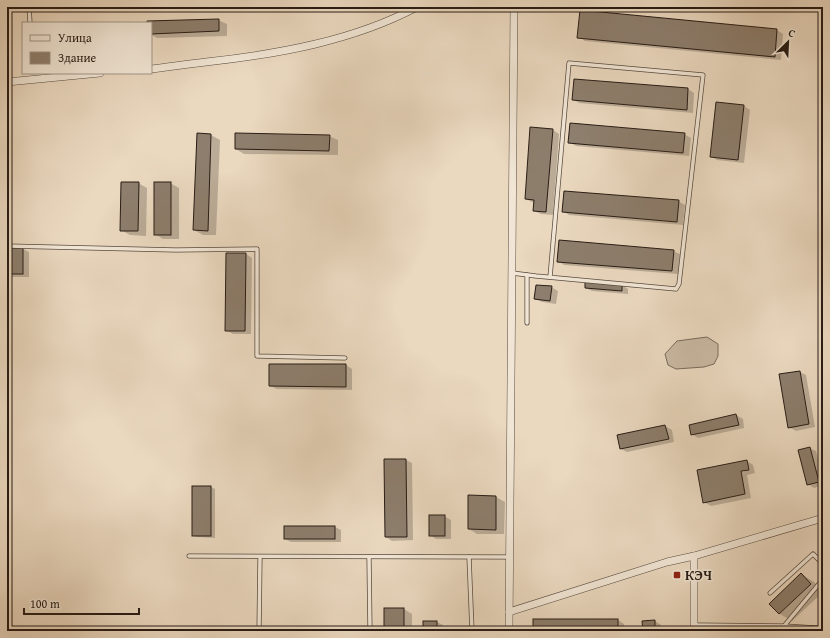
<svg xmlns="http://www.w3.org/2000/svg" width="830" height="638" viewBox="0 0 830 638" font-family="'Gentium Book Plus',serif">
  <style>
    .green { fill: #c9b8a2; stroke: #786a5c }
    .shadow { fill: #0003 }
    .building { fill: #8d7e6d; stroke: #281c15 }
    .lines { fill: none; stroke-linecap: round; stroke-linejoin: round }
    .service-casing { stroke: #584b40; stroke-width: 5 }
    .minor-casing { stroke: #584b40; stroke-width: 8 }
    .service { stroke: #f1e6d5; stroke-width: 3.5 }
    .minor { stroke: #f1e6d5; stroke-width: 7 }
    .poi-dot { fill: #8f2418; stroke: #f1e6d5; stroke-width: 1.5 }
    .labels { text-anchor: middle; dominant-baseline: central; stroke-width: 3; stroke-linejoin: round; paint-order: stroke }
    .poi-label { font-size: 14px; font-weight: bold; fill: #281c15; stroke: #f1e6d5; text-anchor: start }
  </style>
  <rect width="100%" height="100%" fill="#ead8bf"/>
  <filter id="stains"><feTurbulence type="fractalNoise" baseFrequency=".005" numOctaves="4"/><feColorMatrix values="0 0 0 0 .2 0 0 0 0 .09 0 0 0 0 .02 0 0 0 .5 -.17"/></filter>
  <radialGradient id="worn" r=".72"><stop offset=".6" stop-color="#630" stop-opacity="0"/><stop offset="1" stop-color="#630" stop-opacity=".3"/></radialGradient>
  <path class="green" d="M 707,337 L 718,344 L 718,356 L 714,364 L 704,367 L 676,369 L 668,365 L 665,354 L 677,341 Z"/>
  <g class="shadow">
    <path d="M 581,11 L 777,30 L 783,34 L 781,60 L 585,41 L 579,37 Z"/>
    <path d="M 218,20 L 227,24 L 227,36 L 157,38 L 151,35 L 151,23 L 148,23 Z"/>
    <path d="M 575,80 L 688,89 L 694,93 L 693,113 L 579,103 L 573,99 Z"/>
    <path d="M 744,106 L 750,110 L 744,163 L 717,160 L 711,156 Z"/>
    <path d="M 553,130 L 559,134 L 553,215 L 541,214 L 534,211 L 535,203 L 532,202 L 526,199 Z"/>
    <path d="M 198,134 L 211,135 L 220,140 L 216,235 L 203,235 L 194,230 Z"/>
    <path d="M 684,134 L 691,138 L 689,156 L 576,146 L 569,142 Z"/>
    <path d="M 329,136 L 338,140 L 338,155 L 244,154 L 236,149 Z"/>
    <path d="M 138,183 L 147,188 L 146,236 L 130,235 L 121,230 Z"/>
    <path d="M 170,183 L 179,188 L 179,239 L 163,239 L 155,234 Z"/>
    <path d="M 678,201 L 685,205 L 683,225 L 569,215 L 563,211 Z"/>
    <path d="M 7,249 L 23,249 L 29,252 L 29,277 L 7,277 Z"/>
    <path d="M 673,251 L 680,254 L 678,274 L 564,265 L 558,261 Z"/>
    <path d="M 246,254 L 252,258 L 251,334 L 233,334 L 226,330 Z"/>
    <path d="M 622,285 L 628,289 L 628,294 L 592,291 L 586,288 Z"/>
    <path d="M 551,287 L 558,291 L 556,304 L 542,302 L 535,299 Z"/>
    <path d="M 270,365 L 346,365 L 352,369 L 352,390 L 277,389 L 270,386 Z"/>
    <path d="M 800,372 L 806,375 L 815,427 L 796,431 L 789,427 Z"/>
    <path d="M 736,415 L 743,419 L 744,428 L 698,438 L 692,434 Z"/>
    <path d="M 665,426 L 672,430 L 674,442 L 627,452 L 621,449 Z"/>
    <path d="M 809,448 L 816,451 L 823,479 L 823,485 L 814,488 L 808,484 Z"/>
    <path d="M 385,460 L 406,460 L 412,463 L 413,540 L 392,541 L 386,537 Z"/>
    <path d="M 747,461 L 753,465 L 755,473 L 747,475 L 751,498 L 711,506 L 704,502 Z"/>
    <path d="M 211,487 L 215,489 L 215,538 L 197,537 L 193,535 Z"/>
    <path d="M 469,496 L 496,497 L 505,502 L 504,534 L 477,534 L 469,529 Z"/>
    <path d="M 444,516 L 451,520 L 451,539 L 436,539 L 430,535 Z"/>
    <path d="M 335,527 L 341,530 L 341,542 L 291,542 L 285,539 Z"/>
    <path d="M 801,574 L 814,582 L 823,592 L 792,621 L 780,614 L 770,604 Z"/>
    <path d="M 404,609 L 412,614 L 412,631 L 385,631 Z"/>
    <path d="M 534,620 L 618,620 L 624,624 L 624,631 L 534,631 Z"/>
    <path d="M 655,621 L 661,625 L 661,631 L 644,631 Z"/>
    <path d="M 424,622 L 437,622 L 443,625 L 443,631 L 424,631 Z"/>
  </g>
  <g class="building">
    <path d="M 580,10 L 777,29 L 775,57 L 577,38 Z"/>
    <path d="M 219,19 L 219,31 L 151,34 L 151,23 L 147,23 L 147,21 Z"/>
    <path d="M 574,79 L 688,88 L 687,110 L 572,100 Z"/>
    <path d="M 716,102 L 744,105 L 738,160 L 710,157 Z"/>
    <path d="M 570,123 L 685,133 L 683,153 L 568,143 Z"/>
    <path d="M 530,127 L 553,129 L 546,212 L 533,211 L 534,200 L 525,199 Z"/>
    <path d="M 197,133 L 211,134 L 208,231 L 193,230 Z"/>
    <path d="M 235,133 L 330,135 L 329,151 L 235,149 Z"/>
    <path d="M 121,182 L 139,182 L 138,231 L 120,231 Z"/>
    <rect x="154" y="182" width="17" height="53"/>
    <path d="M 564,191 L 679,200 L 677,222 L 562,212 Z"/>
    <path d="M 559,240 L 674,250 L 672,271 L 557,262 Z"/>
    <rect x="7" y="248" width="16" height="26"/>
    <path d="M 226,253 L 246,253 L 245,331 L 225,331 Z"/>
    <path d="M 585,281 L 622,284 L 622,291 L 585,288 Z"/>
    <path d="M 536,285 L 552,286 L 550,301 L 534,299 Z"/>
    <path d="M 269,364 L 346,364 L 346,387 L 269,386 Z"/>
    <path d="M 800,371 L 809,424 L 788,428 L 779,374 Z"/>
    <path d="M 736,414 L 739,425 L 691,435 L 689,425 Z"/>
    <path d="M 665,425 L 669,439 L 620,449 L 617,435 Z"/>
    <path d="M 810,447 L 819,482 L 807,485 L 798,450 Z"/>
    <path d="M 384,459 L 406,459 L 407,537 L 385,537 Z"/>
    <path d="M 747,460 L 749,470 L 741,471 L 745,494 L 703,503 L 697,470 Z"/>
    <rect x="192" y="486" width="19" height="50"/>
    <path d="M 468,495 L 496,496 L 496,530 L 468,529 Z"/>
    <rect x="429" y="515" width="16" height="21"/>
    <rect x="284" y="526" width="51" height="13"/>
    <path d="M 801,573 L 811,584 L 779,614 L 769,604 Z"/>
    <rect x="384" y="608" width="20" height="23"/>
    <rect x="533" y="619" width="85" height="12"/>
    <path d="M 655,620 L 655,631 L 643,631 L 642,621 Z"/>
    <rect x="423" y="621" width="14" height="10"/>
  </g>
  <g class="lines">
    <defs>
      <g id="service">
        <path d="M 29,7 L 30,23"/>
        <path d="M 7,246 L 176,250 L 257,249 L 257,356 L 345,358"/>
        <path d="M 512,273 L 536,276 L 676,289 L 679,284 L 703,75 L 569,63 L 550,277"/>
        <path d="M 527,323 L 527,275"/>
        <path d="M 189,556 L 509,557"/>
        <path d="M 369,557 L 370,631"/>
        <path d="M 469,557 L 472,631"/>
        <path d="M 770,593 L 813,554 L 823,564"/>
        <path d="M 694,625 L 784,626 L 823,579"/>
        <path d="M 259,631 L 260,557"/>
        <path d="M 784,631 L 784,626 L 817,628 L 823,627"/>
      </g>
      <g id="minor">
        <path d="M 151,69 C 169,67 187,64 206,62 C 278,54 353,41 417,7"/>
        <path d="M 7,82 L 100,73"/>
        <path d="M 694,556 L 694,631"/>
        <path d="M 509,612 L 667,562 L 694,556 L 823,518"/>
        <path d="M 509,631 L 514,7"/>
      </g>
    </defs>
    <use href="#service" class="service-casing"/>
    <use href="#minor" class="minor-casing"/>
    <use href="#service" class="service"/>
    <use href="#minor" class="minor"/>
  </g>
  <rect class="poi-dot" x="673" y="571" width="8" height="8" rx="2"/>
  <g class="labels">
    <g class="poi-label">
      <text x="685" y="575">КЭЧ</text>
    </g>
  </g>
  <rect width="830" height="638" fill="none" stroke="#ead8bf" stroke-width="24"/>
  <rect x="8" y="8" width="814" height="622" fill="none" stroke="#281c15" stroke-width="2"/>
  <rect x="12" y="12" width="806" height="614" fill="none" stroke="#281c15"/>
  <rect x="22" y="22" width="130" height="52" fill="#f1e6d5" stroke="#a19588"/>
  <rect x="30" y="35" width="20" height="6" fill="#f1e6d5" stroke="#a19588"/>
  <text x="58" y="42" font-size="12" fill="#281c15">Улица</text>
  <rect x="30" y="52" width="20" height="12" fill="#8d7e6d" stroke="#a19588"/>
  <text x="58" y="62" font-size="12" fill="#281c15">Здание</text>
  <g transform="translate(788 42) rotate(24)" stroke="#f1e6d5" stroke-width="3" paint-order="stroke">
  <path d="M0-3L7 15L0 10L-7 15Z" fill="#281c15"/>
  <text y="-6" font-size="11" font-weight="bold" text-anchor="middle" fill="#281c15">С</text>
  </g>
  <path d="M24 608v6h115v-6" fill="none" stroke="#281c15" stroke-width="2"/>
  <text x="30" y="608" font-size="12" fill="#281c15" stroke="#f1e6d5" stroke-width="3" paint-order="stroke">100 m</text>
  <rect width="100%" height="100%" filter="url(#stains)"/>
  <rect width="100%" height="100%" fill="url(#worn)"/>
</svg>
